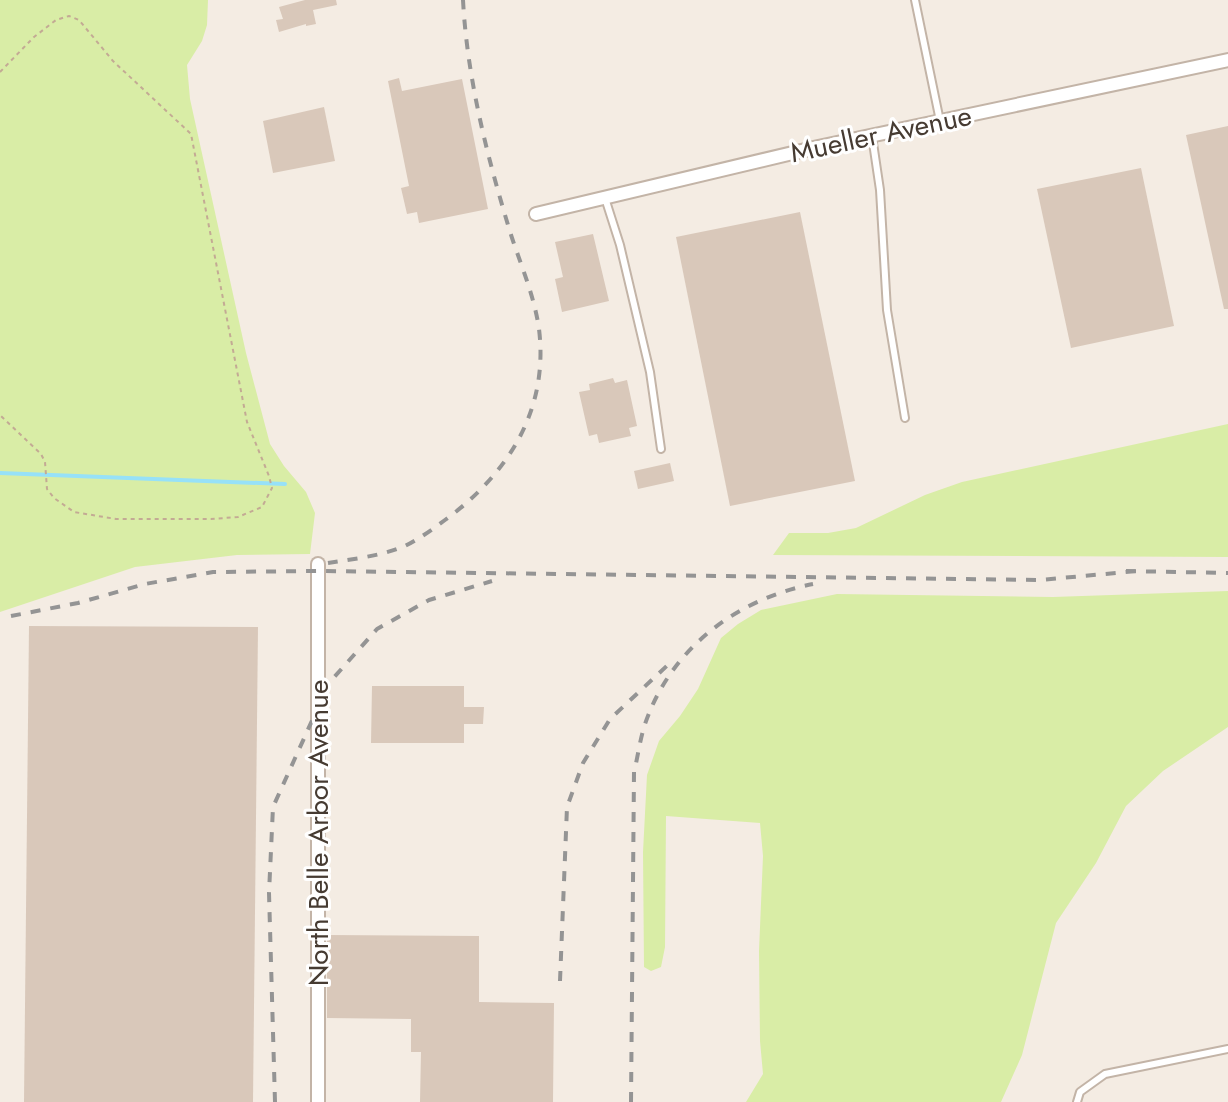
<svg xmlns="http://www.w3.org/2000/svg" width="1228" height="1102" viewBox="0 0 1228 1102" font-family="Jost,sans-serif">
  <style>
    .green { fill: #d9eda6 }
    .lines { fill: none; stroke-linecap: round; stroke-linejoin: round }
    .stream { stroke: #97e1f8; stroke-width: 4 }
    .building { fill: #d9c8ba }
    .service-casing { stroke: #c3b4a7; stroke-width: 10 }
    .minor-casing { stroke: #c3b4a7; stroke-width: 16 }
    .path { stroke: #c3aa94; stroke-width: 2; stroke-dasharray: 4 4; stroke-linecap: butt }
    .service { stroke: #fff; stroke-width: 6 }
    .minor { stroke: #fff; stroke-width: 12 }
    .rail { stroke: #949494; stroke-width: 4; stroke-dasharray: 10 10; stroke-linecap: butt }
    .labels { text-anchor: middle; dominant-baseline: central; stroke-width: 6; stroke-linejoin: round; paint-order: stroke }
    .street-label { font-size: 28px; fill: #463b32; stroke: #fff }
  </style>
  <rect width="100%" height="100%" fill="#f4ece3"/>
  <g class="green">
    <path d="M 0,0 L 208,0 L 207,25 L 202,41 L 187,65 L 190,99 L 246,353 L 270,444 L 284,466 L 306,492 L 315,513 L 310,554 L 237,555 L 135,567 L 0,612 Z"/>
    <path d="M 1228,424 L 1228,557 L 773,555 L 789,533 L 828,533 L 856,528 L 925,495 L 962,482 Z"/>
    <path d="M 1228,591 L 1228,727 L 1163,771 L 1126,806 L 1096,863 L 1056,923 L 1022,1055 L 1001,1102 L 746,1102 L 763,1074 L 760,1041 L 759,951 L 763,856 L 760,823 L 666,816 L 665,947 L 661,967 L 651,971 L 644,967 L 643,852 L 647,775 L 659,741 L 680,716 L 698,689 L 721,638 L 738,624 L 761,610 L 837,594 L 1053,597 Z"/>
  </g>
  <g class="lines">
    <path class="stream" d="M 0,473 L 285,484"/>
  </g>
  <g class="building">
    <path d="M 305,0 L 336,0 L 337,5 L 313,10 L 316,24 L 306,26 L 306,24 L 279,32 L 276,20 L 283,19 L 279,7 Z"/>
    <path d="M 399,78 L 402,91 L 462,79 L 488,209 L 419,223 L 417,212 L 407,214 L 401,188 L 409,186 L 388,81 Z"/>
    <path d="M 324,107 L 335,161 L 273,173 L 263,121 Z"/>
    <path d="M 1228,126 L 1228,309 L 1224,309 L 1186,135 Z"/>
    <path d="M 1141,168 L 1174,326 L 1071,348 L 1037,189 Z"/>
    <path d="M 800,212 L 855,481 L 730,506 L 676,237 Z"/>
    <path d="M 593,234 L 609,301 L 562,312 L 555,279 L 563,277 L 555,242 Z"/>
    <path d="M 613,378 L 615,383 L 627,380 L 637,426 L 629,428 L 631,436 L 599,443 L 597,434 L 589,436 L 579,392 L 590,390 L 589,384 Z"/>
    <path d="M 670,463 L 674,481 L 638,489 L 634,471 Z"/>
    <path d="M 29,626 L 258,627 L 253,1102 L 24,1102 Z"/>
    <path d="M 372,686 L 464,686 L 464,707 L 484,707 L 483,724 L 464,724 L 464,743 L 371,743 Z"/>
    <path d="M 327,935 L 479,936 L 479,1002 L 554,1003 L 553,1102 L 420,1102 L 421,1052 L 411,1052 L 411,1019 L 327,1018 Z"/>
  </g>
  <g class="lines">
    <defs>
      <g id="service">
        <path d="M 915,0 L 940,121"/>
        <path d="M 872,136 L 880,190 L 887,310 L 905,418"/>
        <path d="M 605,198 L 620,245 L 650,372 L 661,449"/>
        <path d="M 1077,1102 L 1080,1092 L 1105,1074 L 1228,1049"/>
      </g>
      <g id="minor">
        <path d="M 536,214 L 818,147 L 1228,60"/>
        <path d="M 318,1102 L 318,564"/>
      </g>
    </defs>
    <use href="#service" class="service-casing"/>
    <use href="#minor" class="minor-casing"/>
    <path class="path" d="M 0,72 L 34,37 L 56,20 L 69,16 L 79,20 L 113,61 L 191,134 L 247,422 L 269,476 L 272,488 L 262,507 L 238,517 L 211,519 L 116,519 L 74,512 L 54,498 L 47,489 L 45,462 L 41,454 L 0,415"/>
    <use href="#service" class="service"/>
    <use href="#minor" class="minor"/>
    <g class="rail">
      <path d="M 328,563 C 353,559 381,556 405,546 C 419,539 433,529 445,520 C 508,474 549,410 539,329 C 534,293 518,259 508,225 C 486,152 467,76 463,0"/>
      <path d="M 1126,571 L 1228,573"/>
      <path d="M 11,616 L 78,603 L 145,584 L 213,572 L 318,571 L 1040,580 L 1137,571"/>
      <path d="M 560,981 L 567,807 L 583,763 L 610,719 L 671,662"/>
      <path d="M 275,1102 L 269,893 L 273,807 L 329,683 L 377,629 L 429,600 L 492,581"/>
      <path d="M 631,1102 L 634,772 C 638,756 640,739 645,724 C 671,648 737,599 813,584"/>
    </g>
  </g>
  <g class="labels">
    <g class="street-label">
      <text transform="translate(881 134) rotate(-12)">Mueller Avenue</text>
      <text transform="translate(318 833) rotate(-90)">North Belle Arbor Avenue</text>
    </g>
  </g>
</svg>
